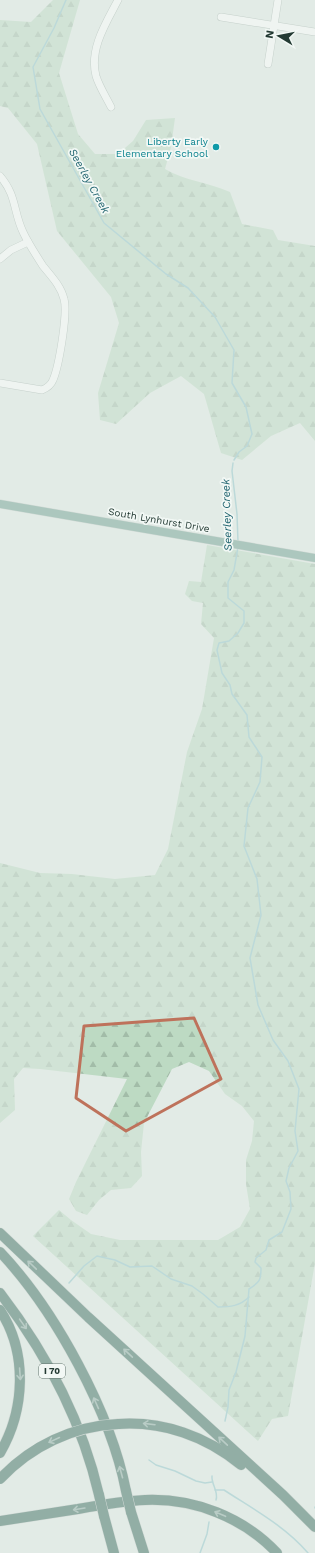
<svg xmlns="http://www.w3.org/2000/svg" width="315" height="1553" viewBox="0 0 315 1553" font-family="'Work Sans',sans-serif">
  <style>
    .forest { fill: url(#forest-firs) }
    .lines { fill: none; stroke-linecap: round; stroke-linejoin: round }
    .stream { stroke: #8ec4cb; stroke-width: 1.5 }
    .minor-casing { stroke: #a5b2ad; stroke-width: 8 }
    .major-casing { stroke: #c1c8c6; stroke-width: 9 }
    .highway-casing { stroke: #c1c8c6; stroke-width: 11 }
    .minor { stroke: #fff; stroke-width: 7 }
    .major { stroke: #6a9c8e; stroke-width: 8 }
    .highway { stroke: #326458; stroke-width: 10 }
    .highway-bridge-casing { stroke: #c1c8c6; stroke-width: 11; stroke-linecap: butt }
    .highway-bridge { stroke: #326458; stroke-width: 10 }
    .oneway { stroke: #88a79f }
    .marked { fill: none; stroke: #be725b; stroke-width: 3; stroke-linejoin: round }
    .culture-dot { fill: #0f9aa8; stroke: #f2f8f5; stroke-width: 1.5 }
    .labels { text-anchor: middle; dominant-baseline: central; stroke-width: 3.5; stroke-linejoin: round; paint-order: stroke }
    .shield { fill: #f2f8f5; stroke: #61736d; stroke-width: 1 }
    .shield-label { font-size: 9px; font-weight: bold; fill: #233a33 }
    .culture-label { font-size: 10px; fill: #0d838f; stroke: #f2f8f5; text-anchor: end }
    .street-label { font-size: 10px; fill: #233a33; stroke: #f2f8f5 }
    .water-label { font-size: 11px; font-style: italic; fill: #236671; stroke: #f2f8f5 }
  </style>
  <defs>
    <pattern id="forest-firs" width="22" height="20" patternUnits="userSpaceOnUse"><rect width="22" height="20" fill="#bddac3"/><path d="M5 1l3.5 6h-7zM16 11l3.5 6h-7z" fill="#a2bca8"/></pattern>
  </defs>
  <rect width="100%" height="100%" fill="#e2ebe6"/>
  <g class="forest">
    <path d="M 53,0 L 80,0 L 59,73 L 78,134 L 95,154 L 118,154 L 133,141 L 146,120 L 175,118 L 171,147 L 165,169 C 185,181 208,182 230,192 L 242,224 L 273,230 L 278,240 L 315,246 L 315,441 L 300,423 L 271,436 L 242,460 L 221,453 L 204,394 L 181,376 L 150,393 L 116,424 L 100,420 L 98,393 L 119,323 L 111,297 L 57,231 L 37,144 L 8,108 L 0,106 L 0,20 L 31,22 Z"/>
    <path d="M 207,545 L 315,564 L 315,1263 L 288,1416 L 272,1419 L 258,1441 L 33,1236 L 59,1210 L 71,1220 L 91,1234 L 120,1240 L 218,1240 L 240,1227 L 250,1209 L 246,1184 L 246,1160 L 252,1141 L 254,1121 L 242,1106 L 225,1094 L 209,1071 L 189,1062 L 172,1069 L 144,1123 L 141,1152 L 142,1176 L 131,1188 L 111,1190 L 99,1200 L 87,1215 L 76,1211 L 69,1199 L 76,1182 L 127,1079 L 40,1069 L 23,1068 L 14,1079 L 15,1110 L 0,1123 L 0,863 L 40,873 L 72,874 L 115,879 L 155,875 L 168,849 L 187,752 L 202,709 L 214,638 L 201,624 L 203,603 L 192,601 L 185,594 L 189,581 L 201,582 Z"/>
  </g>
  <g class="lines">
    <g class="stream">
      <path d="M 66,0 L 54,28 L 33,67 L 40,109 L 104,223 L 166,274 L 188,288 L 215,317 L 234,350 L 232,383 L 246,407 L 252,434 L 247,446 L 239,452 L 234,460"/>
      <path d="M 233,463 L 232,471 L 237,514 L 238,542"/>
      <path d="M 69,1283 L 84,1266 L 97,1256 L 115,1260 L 130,1267 L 152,1266 L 171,1279 L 192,1286 L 203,1294 L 218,1307 C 230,1307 240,1306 249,1297"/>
      <path d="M 225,1421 L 228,1407 L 229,1390 L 236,1372 L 245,1336 L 249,1289 C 260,1282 261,1280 261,1268 L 255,1262 L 256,1258 L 266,1250 L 269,1240 L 282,1232 L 291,1209 L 290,1192 L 286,1181 L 289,1168 L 298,1151 L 295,1131 L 299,1089 L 288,1061 L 273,1040 L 258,1005 L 250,958 L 261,915 L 257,879 L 244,846 L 248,808 L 260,782 L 262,757 L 249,737 L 247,715 L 232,694 L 230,685 L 222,673 L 217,650 L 219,643 L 229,641 L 238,633 L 244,623 L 244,611 L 228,598 L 228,582 L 234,570 L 238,547"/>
      <path d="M 149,1460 L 156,1465 L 175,1471 L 196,1481 L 205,1483 L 212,1482"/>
      <path d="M 212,1476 C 211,1484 219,1492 216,1500"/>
      <path d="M 215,1490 L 224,1490 C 253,1509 285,1526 308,1553"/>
      <path d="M 315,1507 L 315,1508"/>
      <path d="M 200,1553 L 207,1534 L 209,1522"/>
    </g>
    <defs>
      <g id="minor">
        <path d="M 221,17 L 315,32"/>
        <path d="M 268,64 L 278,0"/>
        <path d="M 111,107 C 106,97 99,86 96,76 C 89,49 106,23 118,0"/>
        <path d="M 0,176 C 17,196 13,211 23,232 C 28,243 36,255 43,266 C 51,276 61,286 64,299 C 68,313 59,366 53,380 C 51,385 47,388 42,390 L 0,383"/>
        <path d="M 0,259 L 11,250 L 28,242"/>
      </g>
      <path id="major" d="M 0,504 L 315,558"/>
      <g id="highway">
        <path d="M 0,1233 L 88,1317 L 283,1495 L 315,1527"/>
        <path d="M 0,1252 C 55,1310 111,1413 126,1491"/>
        <path d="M 0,1293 C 46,1353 82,1421 99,1495"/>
        <path d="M 0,1310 C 28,1353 25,1410 0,1453"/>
        <path d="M 118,1424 C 163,1421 206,1436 241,1465"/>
        <path d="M 131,1512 L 144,1553"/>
        <path d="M 104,1516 L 114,1553"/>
        <path d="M 0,1521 C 26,1517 52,1513 78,1509 C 100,1505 123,1501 145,1500 C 194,1498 243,1517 277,1553"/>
      </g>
    </defs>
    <use href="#minor" class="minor-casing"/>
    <use href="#major" class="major-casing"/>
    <use href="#highway" class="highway-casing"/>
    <use href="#minor" class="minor"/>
    <use href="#major" class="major"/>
    <use href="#highway" class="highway"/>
    <defs>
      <g id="highway-bridge">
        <path d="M 0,1479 C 31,1446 73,1426 118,1424"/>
        <path d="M 126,1491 L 131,1512"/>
        <path d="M 99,1495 L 104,1516"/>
      </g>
    </defs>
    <use href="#highway-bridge" class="highway-bridge-casing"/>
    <use href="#highway-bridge" class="highway-bridge"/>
  </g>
  <defs><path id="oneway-shaft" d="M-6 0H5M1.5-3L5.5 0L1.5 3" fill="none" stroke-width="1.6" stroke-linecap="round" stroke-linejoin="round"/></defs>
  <g class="oneway">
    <use href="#oneway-shaft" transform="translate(32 1265) rotate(-136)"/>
    <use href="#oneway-shaft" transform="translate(23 1324) rotate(55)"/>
    <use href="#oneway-shaft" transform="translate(128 1353) rotate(-137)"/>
    <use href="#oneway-shaft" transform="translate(20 1374) rotate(86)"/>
    <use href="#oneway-shaft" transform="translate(96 1403) rotate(-114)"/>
    <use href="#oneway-shaft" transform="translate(149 1424) rotate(-173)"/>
    <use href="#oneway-shaft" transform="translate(54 1440) rotate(155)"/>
    <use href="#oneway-shaft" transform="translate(223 1441) rotate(-137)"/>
    <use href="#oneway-shaft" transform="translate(121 1472) rotate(-105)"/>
    <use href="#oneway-shaft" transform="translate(79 1509) rotate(171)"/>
    <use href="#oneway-shaft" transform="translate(220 1514) rotate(-157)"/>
  </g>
  <path d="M0 0H315V1553H0ZM 194,1018 L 221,1079 L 126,1131 L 76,1098 L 84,1026 Z" fill="#e2ebe6" fill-opacity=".55" fill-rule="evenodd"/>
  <path class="marked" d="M 194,1018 L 221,1079 L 126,1131 L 76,1098 L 84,1026 Z"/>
  <circle class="culture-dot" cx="216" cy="147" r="4"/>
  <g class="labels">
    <rect class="shield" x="39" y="1364" width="26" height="14" rx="3"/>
    <g class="shield-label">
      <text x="52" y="1371">I 70</text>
    </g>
    <g class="culture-label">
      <text x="208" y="141">Liberty Early<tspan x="208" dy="12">Elementary School</tspan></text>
    </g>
    <g class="street-label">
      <text transform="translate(159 520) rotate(10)">South Lynhurst Drive</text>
    </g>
    <g class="water-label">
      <text transform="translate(89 181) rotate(61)">Seerley Creek</text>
      <text transform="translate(227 515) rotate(-92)">Seerley Creek</text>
    </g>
  </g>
  <g transform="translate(279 36) rotate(280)" stroke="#f2f8f5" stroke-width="3" paint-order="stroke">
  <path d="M0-3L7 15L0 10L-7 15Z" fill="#233a33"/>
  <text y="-6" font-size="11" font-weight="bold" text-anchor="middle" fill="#233a33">N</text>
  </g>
</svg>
